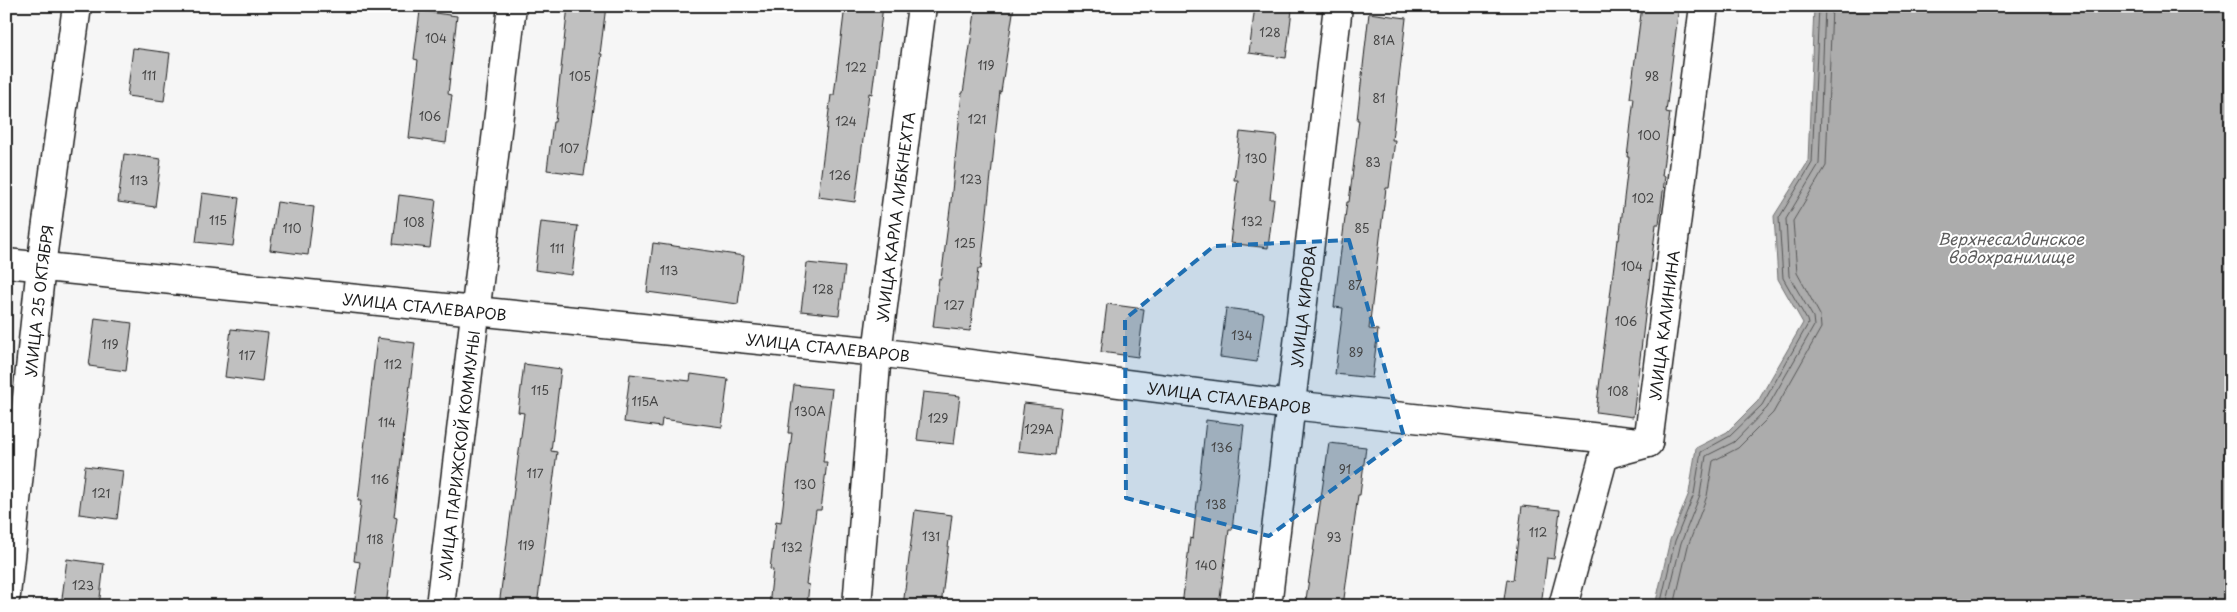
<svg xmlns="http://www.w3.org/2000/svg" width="2237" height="612" viewBox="0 0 2237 612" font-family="'Playpen Sans',sans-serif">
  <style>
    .water { fill: #acacac; stroke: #727272 }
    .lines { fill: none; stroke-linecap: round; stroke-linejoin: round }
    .shore { stroke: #565656; stroke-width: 1 }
    .building { fill: #c0c0c0; stroke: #1c1c1c }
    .minor-casing { stroke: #1c1c1c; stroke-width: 31 }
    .major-casing { stroke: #1c1c1c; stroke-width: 31 }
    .minor { stroke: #fff; stroke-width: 28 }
    .major { stroke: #fff; stroke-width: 28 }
    .marked { fill: #1f6fb2; fill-opacity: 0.2; stroke: #1f6fb2; stroke-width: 4; stroke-dasharray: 10 6; stroke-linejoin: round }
    .labels { text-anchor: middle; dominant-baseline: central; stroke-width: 4; stroke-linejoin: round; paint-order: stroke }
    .number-label { font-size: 12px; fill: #454545 }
    .street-label { font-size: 15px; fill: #1c1c1c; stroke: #fff }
    .water-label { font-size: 16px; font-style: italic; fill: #5d5d5d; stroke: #fff }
  </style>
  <rect width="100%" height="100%" fill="#f6f6f6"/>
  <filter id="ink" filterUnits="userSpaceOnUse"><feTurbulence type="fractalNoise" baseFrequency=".02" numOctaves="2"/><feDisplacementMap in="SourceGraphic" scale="10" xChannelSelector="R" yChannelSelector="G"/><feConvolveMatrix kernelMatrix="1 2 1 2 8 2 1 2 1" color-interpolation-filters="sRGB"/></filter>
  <g filter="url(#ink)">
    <path class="water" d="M 1814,6 L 2231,6 L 2231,606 L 1655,606 L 1670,540 L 1689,493 L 1696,448 L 1727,432 L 1758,401 L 1803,323 L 1778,279 L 1774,216 L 1808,162 Z"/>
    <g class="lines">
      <g class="shore">
        <path d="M 1660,606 L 1675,541 L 1694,494 L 1701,452 L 1730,436 L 1762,405 L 1808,324 L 1807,320 L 1783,278 L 1779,218 L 1812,163 L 1819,6"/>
        <path d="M 1666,606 L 1681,543 L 1700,495 L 1706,456 L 1734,442 L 1767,408 L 1814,326 L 1813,317 L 1789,276 L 1786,219 L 1819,164 L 1825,6"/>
        <path d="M 1674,606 L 1688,546 L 1707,496 L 1713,461 L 1738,448 L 1773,413 L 1821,328 L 1820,315 L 1797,273 L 1793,221 L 1826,166 L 1832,6"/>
      </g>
    </g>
    <g class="building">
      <path d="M 568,6 L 606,6 L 600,54 L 602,54 L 584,175 L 547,170 L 553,122 L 555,122 Z"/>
      <path d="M 845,6 L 883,6 L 872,94 L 869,93 L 855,202 L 818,197 L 831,95 L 834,95 Z"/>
      <path d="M 976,6 L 1014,6 L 1001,92 L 1000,91 L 981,269 L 978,269 L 970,331 L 933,327 L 939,278 L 941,279 L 951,201 L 962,93 L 963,93 Z"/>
      <path d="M 1255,6 L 1292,10 L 1286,58 L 1249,53 Z"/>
      <path d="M 1642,6 L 1679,6 L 1666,112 L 1670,113 L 1662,176 L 1665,176 L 1659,224 L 1656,224 L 1633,417 L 1596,412 L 1617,240 L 1619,240 L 1629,157 L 1627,157 L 1634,98 L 1630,98 Z"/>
      <path d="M 420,11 L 457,16 L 448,94 L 452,95 L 446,143 L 409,138 L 418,60 L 414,59 Z"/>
      <path d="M 1369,13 L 1406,18 L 1392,140 L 1395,140 L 1389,188 L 1386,188 L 1369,329 L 1378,330 L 1372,378 L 1335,374 L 1343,308 L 1334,307 L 1347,202 L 1349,202 L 1359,120 L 1357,120 Z"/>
      <path d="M 133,48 L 170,53 L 164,101 L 127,96 Z"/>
      <path d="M 1240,132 L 1277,136 L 1270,199 L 1274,199 L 1268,248 L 1230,243 L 1238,180 L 1234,180 Z"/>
      <path d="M 124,154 L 161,159 L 155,207 L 118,202 Z"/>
      <path d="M 202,193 L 239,198 L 233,246 L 196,242 Z"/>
      <path d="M 399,195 L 436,200 L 430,248 L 393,244 Z"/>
      <path d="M 277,202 L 314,207 L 308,255 L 270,250 Z"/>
      <path d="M 541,222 L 578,226 L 572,275 L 535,270 Z"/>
      <path d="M 653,243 L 744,256 L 738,304 L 647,292 Z"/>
      <path d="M 807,263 L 845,267 L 839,315 L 801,311 Z"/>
      <path d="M 1107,304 L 1144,309 L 1138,357 L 1101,352 Z"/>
      <path d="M 1226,308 L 1264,313 L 1257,362 L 1220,357 Z"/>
      <path d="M 95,318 L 132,323 L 126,371 L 89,366 Z"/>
      <path d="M 231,329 L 268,333 L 262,382 L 225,377 Z"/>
      <path d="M 377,338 L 415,343 L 394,517 L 397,518 L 386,606 L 354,606 L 360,562 L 354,561 L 361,501 L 358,501 Z"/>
      <path d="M 524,364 L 561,369 L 551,451 L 557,452 L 537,606 L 499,606 L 524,413 L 518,412 Z"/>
      <path d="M 630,374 L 690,381 L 691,374 L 728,379 L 722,427 L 662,419 L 661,427 L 624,422 Z"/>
      <path d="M 794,385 L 832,389 L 823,462 L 827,462 L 821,510 L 816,510 L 806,584 L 809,585 L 807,606 L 769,606 L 773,570 L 770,569 L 776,521 L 781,522 L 792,433 L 788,433 Z"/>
      <path d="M 923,392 L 960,396 L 954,444 L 917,440 Z"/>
      <path d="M 1024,403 L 1061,407 L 1055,455 L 1018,451 Z"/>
      <path d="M 1206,420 L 1244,425 L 1232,530 L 1229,530 L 1219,606 L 1182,606 L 1190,538 L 1193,539 Z"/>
      <path d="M 1329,443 L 1366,447 L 1360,495 L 1358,495 L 1343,606 L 1305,606 Z"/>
      <path d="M 85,466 L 123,471 L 117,519 L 79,514 Z"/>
      <path d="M 1522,506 L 1560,510 L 1554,559 L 1547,558 L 1541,606 L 1503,606 L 1507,579 L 1513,580 Z"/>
      <path d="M 915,510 L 952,515 L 941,606 L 903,606 Z"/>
      <path d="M 67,559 L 104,564 L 99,606 L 61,606 Z"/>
    </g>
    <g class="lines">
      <defs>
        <g id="minor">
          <path id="s1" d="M 6,595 L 41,266 L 77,6"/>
          <path id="s2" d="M 440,606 L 512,6"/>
          <path id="s3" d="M 857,606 L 877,352 L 1291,405 L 1648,443"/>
          <path id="s4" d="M 1267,606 L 1338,6"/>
          <path id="s5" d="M 1563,606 L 1604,455 L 1648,443 L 1704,6"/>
        </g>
        <g id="major">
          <path id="s6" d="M 6,263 L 877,352 L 922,6"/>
        </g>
      </defs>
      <use href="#minor" class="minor-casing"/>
      <use href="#major" class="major-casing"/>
      <use href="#minor" class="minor"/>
      <use href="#major" class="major"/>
    </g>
  </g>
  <path class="marked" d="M 1349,240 L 1404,437 L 1269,536 L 1126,498 L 1125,319 L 1214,246 Z"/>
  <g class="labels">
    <g class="number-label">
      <text x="1270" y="32">128</text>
      <text x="436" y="38">104</text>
      <text x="1384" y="40">81А</text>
      <text x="986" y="65">119</text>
      <text x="856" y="67">122</text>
      <text x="149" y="75">111</text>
      <text x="580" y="76">105</text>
      <text x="1652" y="76">98</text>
      <text x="1379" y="98">81</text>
      <text x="430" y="116">106</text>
      <text x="977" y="119">121</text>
      <text x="846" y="121">124</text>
      <text x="1649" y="135">100</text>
      <text x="569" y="148">107</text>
      <text x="1256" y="158">130</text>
      <text x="1373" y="162">83</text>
      <text x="840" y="175">126</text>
      <text x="971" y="179">123</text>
      <text x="139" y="180">113</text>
      <text x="1643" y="198">102</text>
      <text x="218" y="220">115</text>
      <text x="1252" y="221">132</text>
      <text x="414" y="222">108</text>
      <text x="292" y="228">110</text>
      <text x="1362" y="228">85</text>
      <text x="965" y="243">125</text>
      <text x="557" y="248">111</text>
      <text x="1632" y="266">104</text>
      <text x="669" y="270">113</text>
      <text x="1355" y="285">87</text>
      <text x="823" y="289">128</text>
      <text x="954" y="305">127</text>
      <text x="1626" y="321">106</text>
      <text x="1242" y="335">134</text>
      <text x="110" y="344">119</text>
      <text x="1356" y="352">89</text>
      <text x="247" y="355">117</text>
      <text x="393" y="364">112</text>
      <text x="540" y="390">115</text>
      <text x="1618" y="391">108</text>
      <text x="645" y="401">115А</text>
      <text x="810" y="411">130А</text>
      <text x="938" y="418">129</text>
      <text x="387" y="422">114</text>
      <text x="1039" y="429">129А</text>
      <text x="1222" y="447">136</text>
      <text x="1345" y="469">91</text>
      <text x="535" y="473">117</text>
      <text x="380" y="479">116</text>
      <text x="805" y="484">130</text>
      <text x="101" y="493">121</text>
      <text x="1216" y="504">138</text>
      <text x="1538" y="532">112</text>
      <text x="931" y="536">131</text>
      <text x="1334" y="537">93</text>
      <text x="375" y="539">118</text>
      <text x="526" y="545">119</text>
      <text x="792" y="547">132</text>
      <text x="1206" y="565">140</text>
      <text x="83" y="585">123</text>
    </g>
    <g class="street-label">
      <text stroke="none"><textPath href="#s6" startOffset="1012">УЛИЦА КАРЛА ЛИБКНЕХТА</textPath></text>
      <text stroke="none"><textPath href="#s1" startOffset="296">УЛИЦА 25 ОКТЯБРЯ</textPath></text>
      <text stroke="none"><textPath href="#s6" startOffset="421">УЛИЦА СТАЛЕВАРОВ</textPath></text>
      <text stroke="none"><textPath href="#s4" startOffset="302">УЛИЦА КИРОВА</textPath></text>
      <text stroke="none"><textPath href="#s5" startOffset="321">УЛИЦА КАЛИНИНА</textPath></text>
      <text transform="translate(828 347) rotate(6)">УЛИЦА СТАЛЕВАРОВ</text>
      <text stroke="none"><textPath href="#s3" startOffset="610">УЛИЦА СТАЛЕВАРОВ</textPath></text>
      <text stroke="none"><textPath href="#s2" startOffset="152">УЛИЦА ПАРИЖСКОЙ КОММУНЫ</textPath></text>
    </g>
    <g class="water-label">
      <text x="2011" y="238">Верхнесалдинское<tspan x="2011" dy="18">водохранилище</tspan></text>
    </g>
  </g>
  <rect width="2237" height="612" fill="none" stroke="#fff" stroke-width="25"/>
  <rect x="12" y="12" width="2212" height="587" fill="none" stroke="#1c1c1c" stroke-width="2" filter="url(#ink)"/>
</svg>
